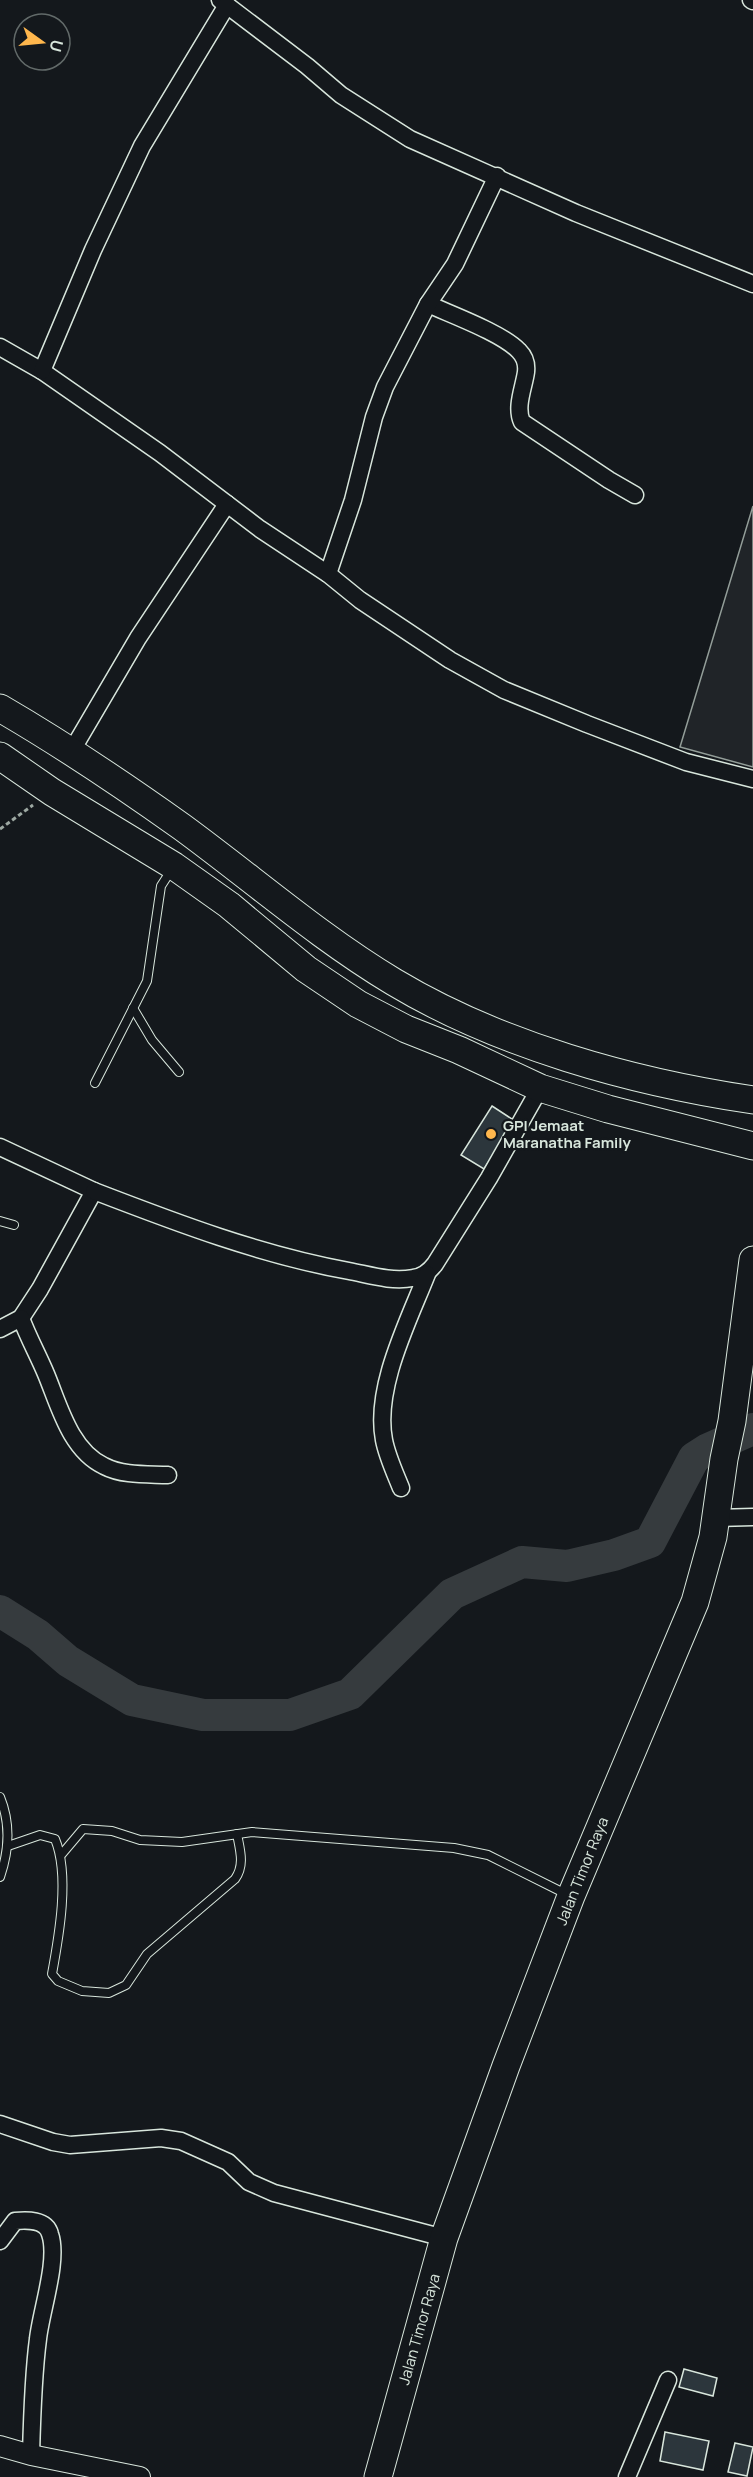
<svg xmlns="http://www.w3.org/2000/svg" width="753" height="2477" viewBox="0 0 753 2477" font-family="Manrope,sans-serif">
  <style>
    .green { fill: #202428; stroke: #939e99; stroke-width: 1.5 }
    .lines { fill: none; stroke-linecap: round; stroke-linejoin: round }
    .river { stroke: #363b3e; stroke-width: 32 }
    .building { fill: #2c363c; stroke: #d8e6dc; stroke-width: 1.5 }
    .service-casing { stroke: #d8e6dc; stroke-width: 10 }
    .minor-casing { stroke: #d8e6dc; stroke-width: 19 }
    .tertiary-casing { stroke: #d8e6dc; stroke-width: 22 }
    .trunk-casing { stroke: #d8e6dc; stroke-width: 29 }
    .path { stroke: #9da8a2; stroke-width: 3; stroke-dasharray: 4.5 3; stroke-linecap: butt }
    .service { stroke: #14181c; stroke-width: 8 }
    .minor { stroke: #14181c; stroke-width: 16 }
    .tertiary { stroke: #14181c; stroke-width: 20 }
    .trunk { stroke: #14181c; stroke-width: 27 }
    .poi-dot { fill: #ffb74d; stroke: #14181c; stroke-width: 2 }
    .labels { text-anchor: middle; dominant-baseline: central; stroke-width: 4.5; stroke-linejoin: round; paint-order: stroke }
    .poi-label { font-size: 15px; font-weight: bold; fill: #d8e6dc; stroke: #14181c; text-anchor: start }
    .street-label { font-size: 15px; fill: #d8e6dc; stroke: #14181c }
  </style>
  <rect width="100%" height="100%" fill="#14181c"/>
  <path class="green" d="M 753,506 L 753,767 L 680,747 Z"/>
  <g class="lines">
    <path class="river" d="M 0,1611 L 38,1635 L 68,1661 L 132,1700 L 203,1715 L 290,1715 L 350,1694 L 452,1594 L 522,1562 L 567,1566 L 614,1555 L 650,1542 L 694,1458 L 708,1449 L 753,1429"/>
  </g>
  <g class="building">
    <path d="M 492,1106 L 515,1121 L 484,1169 L 461,1155 Z"/>
    <path d="M 684,2369 L 717,2378 L 713,2396 L 679,2387 Z"/>
    <path d="M 665,2432 L 709,2441 L 703,2470 L 660,2461 Z"/>
    <path d="M 735,2443 L 753,2447 L 747,2476 L 728,2472 Z"/>
  </g>
  <g class="lines">
    <defs>
      <g id="service">
        <path d="M 133,1008 L 152,1040 L 179,1072"/>
        <path d="M 95,1083 L 147,981 L 161,886 L 172,869"/>
        <path d="M 0,1221 L 14,1225"/>
        <path d="M 0,1797 C 11,1824 9,1851 0,1877"/>
        <path d="M 8,1846 L 40,1835 L 55,1839 C 70,1875 59,1936 52,1974 L 58,1981 L 82,1991 L 109,1993 L 126,1985 L 147,1954 L 235,1879 C 245,1865 240,1850 237,1834"/>
        <path d="M 61,1855 L 83,1829 L 112,1831 L 140,1840 L 182,1842 L 252,1832 L 454,1848 L 488,1855 L 568,1895"/>
      </g>
      <g id="minor">
        <path d="M 220,0 L 307,66 L 341,95 L 410,139 L 576,213 L 753,284"/>
        <path d="M 751,0 L 753,1"/>
        <path d="M 428,304 C 452,315 502,333 519,351 C 525,357 527,363 526,372 C 524,387 515,407 522,422 L 609,480 L 635,495"/>
        <path d="M 0,347 L 42,371 L 160,453 L 260,529 L 328,574 L 360,600 L 450,660 L 504,690 L 587,724 L 686,762 L 753,779"/>
        <path d="M 42,371 L 93,250 L 142,146 L 227,5"/>
        <path d="M 328,574 L 353,500 L 374,417 L 385,387 L 428,304 L 455,264 L 497,176"/>
        <path d="M 71,752 L 138,638 L 227,504"/>
        <path d="M 0,1147 L 94,1191 L 40,1289 L 21,1318 L 0,1329"/>
        <path d="M 94,1191 C 177,1223 261,1255 349,1271 C 370,1275 391,1282 413,1278 C 423,1277 429,1272 435,1264 L 489,1178 L 540,1088"/>
        <path d="M 21,1318 C 28,1337 38,1355 46,1374 C 59,1405 70,1450 104,1466 C 123,1476 148,1474 168,1475"/>
        <path d="M 401,1488 C 395,1473 387,1456 384,1440 C 374,1388 408,1322 427,1274"/>
        <path d="M 716,1518 L 753,1517"/>
        <path d="M 0,2124 L 53,2142 L 70,2145 L 161,2138 L 181,2141 L 228,2162 L 249,2182 L 274,2193 L 444,2238"/>
        <path d="M 0,2241 L 15,2221 C 27,2220 46,2219 50,2234 C 59,2260 41,2311 38,2339 C 33,2377 32,2417 31,2455"/>
        <path d="M 627,2477 L 668,2380"/>
      </g>
      <path id="tertiary" d="M 0,2446 L 31,2455 L 140,2477"/>
      <g id="trunk">
        <path d="M 0,708 C 62,744 123,785 182,827 C 253,879 319,937 394,982 C 499,1045 632,1082 753,1100"/>
        <path d="M 0,756 L 52,792 L 174,866 L 229,905 L 306,969 L 358,1004 L 406,1029 L 459,1050 L 540,1088 L 608,1109 L 753,1146"/>
        <path d="M 378,2477 L 444,2238 L 506,2066 L 571,1896 L 695,1602 L 713,1537 L 724,1459 L 732,1421 L 753,1260"/>
      </g>
    </defs>
    <use href="#service" class="service-casing"/>
    <use href="#minor" class="minor-casing"/>
    <use href="#tertiary" class="tertiary-casing"/>
    <use href="#trunk" class="trunk-casing"/>
    <path class="path" d="M 0,829 L 33,805"/>
    <use href="#service" class="service"/>
    <use href="#minor" class="minor"/>
    <use href="#tertiary" class="tertiary"/>
    <use href="#trunk" class="trunk"/>
  </g>
  <circle class="poi-dot" cx="491" cy="1134" r="6"/>
  <g class="labels">
    <g class="poi-label">
      <text x="503" y="1125">GPI Jemaat<tspan x="503" dy="17">Maranatha Family</tspan></text>
    </g>
    <g class="street-label">
      <text transform="translate(582 1871) rotate(-68)">Jalan Timor Raya</text>
      <text transform="translate(419 2329) rotate(-74)">Jalan Timor Raya</text>
    </g>
  </g>
  <g transform="translate(42 42) rotate(105)"><circle r="28" fill="#14181c" stroke="#626a69" stroke-width="1.5"/>
  <path d="M0-4.5L10 22L0 15L-10 22Z" fill="#ffb74d"/>
  <text y="-9" font-size="16" font-weight="bold" text-anchor="middle" fill="#d8e6dc">U</text>
  </g>
</svg>
